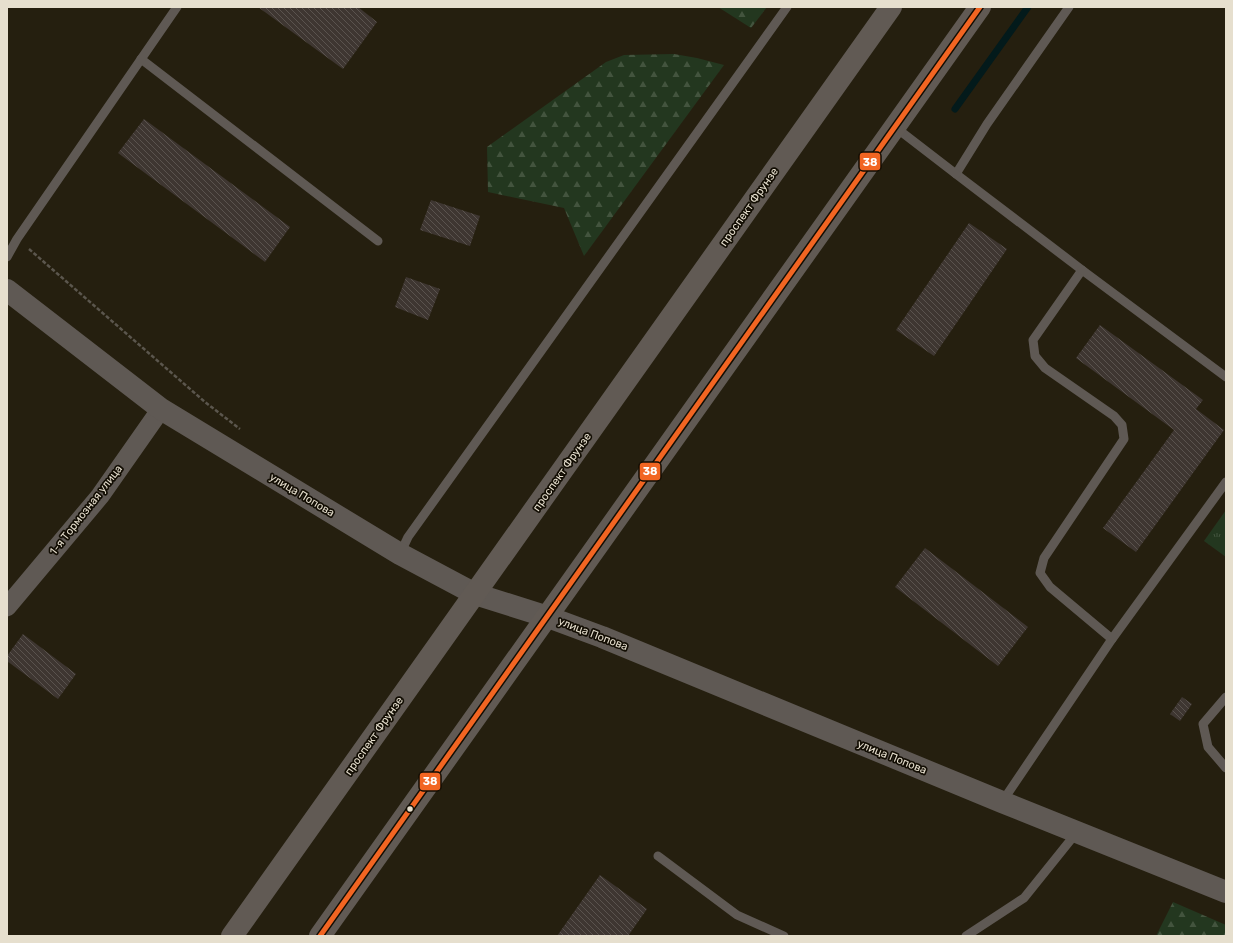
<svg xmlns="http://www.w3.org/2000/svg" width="1233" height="943" viewBox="0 0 1233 943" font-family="Rubik,sans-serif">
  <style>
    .grass { fill: url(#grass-tufts) }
    .forest { fill: url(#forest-firs) }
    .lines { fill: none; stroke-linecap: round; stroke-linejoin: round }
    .stream { stroke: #031a1b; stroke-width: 7 }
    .building { fill: url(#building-back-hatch) }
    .path { stroke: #5b564d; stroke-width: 2.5; stroke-dasharray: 4 2; stroke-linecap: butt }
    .service { stroke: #5f5954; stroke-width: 9 }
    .minor { stroke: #5f5954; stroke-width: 19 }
    .tertiary { stroke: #5f5954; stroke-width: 22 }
    .secondary { stroke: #615a54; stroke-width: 22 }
    .bus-1-casing { stroke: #120d03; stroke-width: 8 }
    .bus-1 { stroke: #f26522; stroke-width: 5 }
    .bus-dot { fill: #e6dfce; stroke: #120d03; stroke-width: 1.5 }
    .labels { text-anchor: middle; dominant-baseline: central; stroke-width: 3.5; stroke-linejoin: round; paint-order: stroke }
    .street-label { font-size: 11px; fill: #e6dfce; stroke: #120d03 }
    .line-badge { stroke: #120d03; stroke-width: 1.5 }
    .badge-label { font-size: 11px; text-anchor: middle; font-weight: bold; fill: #fff }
  </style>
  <defs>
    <pattern id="grass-tufts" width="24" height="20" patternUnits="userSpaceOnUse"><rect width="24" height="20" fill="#23371f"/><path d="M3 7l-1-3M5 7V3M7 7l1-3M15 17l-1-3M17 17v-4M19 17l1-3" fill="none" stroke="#43543e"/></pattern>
    <pattern id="forest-firs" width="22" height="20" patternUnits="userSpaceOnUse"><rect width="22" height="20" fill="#23371f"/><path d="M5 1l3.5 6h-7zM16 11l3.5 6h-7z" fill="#43543e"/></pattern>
    <pattern id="building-back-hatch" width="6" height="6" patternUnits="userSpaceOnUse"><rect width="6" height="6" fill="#3e3631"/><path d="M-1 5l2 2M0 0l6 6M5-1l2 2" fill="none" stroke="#5a534e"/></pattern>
  </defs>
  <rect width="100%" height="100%" fill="#251f0f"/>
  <path class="grass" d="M 1226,510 L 1226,557 L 1204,541 Z"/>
  <g class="forest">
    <path d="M 718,7 L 767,7 L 751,28 Z"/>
    <path d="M 674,54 L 697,58 L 724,65 L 584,256 L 564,208 L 488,192 L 487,147 L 606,62 L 624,55 Z"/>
    <path d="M 1173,902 L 1226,925 L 1226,936 L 1156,936 Z"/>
  </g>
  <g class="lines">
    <path class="stream" d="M 955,109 L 1028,7"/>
  </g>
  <g class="building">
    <path d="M 258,7 L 358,7 L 377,22 L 343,69 Z"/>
    <path d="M 144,119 L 290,227 L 265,262 L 118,153 Z"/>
    <path d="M 431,200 L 480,216 L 470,246 L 420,230 Z"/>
    <path d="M 969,223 L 1007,249 L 934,356 L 896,330 Z"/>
    <path d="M 406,277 L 440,289 L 428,320 L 395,307 Z"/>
    <path d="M 1100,325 L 1203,400 L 1196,409 L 1224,430 L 1136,552 L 1103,528 L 1174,430 L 1076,358 Z"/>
    <path d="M 925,548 L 1028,627 L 998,666 L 895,587 Z"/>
    <path d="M 23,634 L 76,674 L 58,699 L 7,661 L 7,656 Z"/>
    <path d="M 1182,697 L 1192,704 L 1180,721 L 1170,714 Z"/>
    <path d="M 600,875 L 647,909 L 628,936 L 557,936 Z"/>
  </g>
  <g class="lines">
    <path class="path" d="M 29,249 L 205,402 L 240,429"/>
    <g class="service">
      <path d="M 1069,7 L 987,124 L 956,174 L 1082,270 L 1033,340 L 1035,356 L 1045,368 L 1114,416 L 1122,425 L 1124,439 L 1044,558 L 1040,573 L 1050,587 L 1112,639"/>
      <path d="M 141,59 L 378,241"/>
      <path d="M 895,127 L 956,174"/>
      <path d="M 7,257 L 17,239 L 177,7"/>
      <path d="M 1082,270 L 1226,377"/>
      <path d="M 400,554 L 408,537 L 787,7"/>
      <path d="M 1226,697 L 1203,724 L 1208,747 L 1226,768"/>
      <path d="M 1002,802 L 1112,639 L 1226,482"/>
      <path d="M 658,856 L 737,915 L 784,936"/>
      <path d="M 966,936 L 1024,898 L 1077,832"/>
    </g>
    <path class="minor" d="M 7,607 L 100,496 L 161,409"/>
    <path class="tertiary" d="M 7,290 L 161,409 L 400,554 L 475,594 L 548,617 L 602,637 L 1002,802 L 1226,892"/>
    <g class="secondary">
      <path d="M 232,936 L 891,7"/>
      <path d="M 320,936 L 980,7"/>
    </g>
    <defs>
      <path id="bus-1" d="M 320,936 L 980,7"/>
    </defs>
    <use href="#bus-1" class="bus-1-casing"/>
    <use href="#bus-1" class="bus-1"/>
  </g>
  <circle class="bus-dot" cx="410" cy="809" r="3.5"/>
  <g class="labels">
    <g class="street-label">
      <text transform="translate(749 207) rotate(-55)">проспект Фрунзе</text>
      <text transform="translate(562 472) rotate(-55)">проспект Фрунзе</text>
      <text transform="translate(302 495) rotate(31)">улица Попова</text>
      <text transform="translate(86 510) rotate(-52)">1-я Тормозная улица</text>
      <text transform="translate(593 634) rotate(21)">улица Попова</text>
      <text transform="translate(374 736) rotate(-55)">проспект Фрунзе</text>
      <text transform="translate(892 757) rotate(22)">улица Попова</text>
    </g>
  </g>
  <g class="line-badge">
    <rect x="859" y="152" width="22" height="19" rx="4" fill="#f26522"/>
    <rect x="639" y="462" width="22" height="19" rx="4" fill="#f26522"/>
    <rect x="419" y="772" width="22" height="19" rx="4" fill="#f26522"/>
  </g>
  <g class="badge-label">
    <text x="870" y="166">38</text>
    <text x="650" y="475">38</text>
    <text x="430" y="785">38</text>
  </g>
  <rect width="1233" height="943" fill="none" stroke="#e6dfce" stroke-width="16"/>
</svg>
